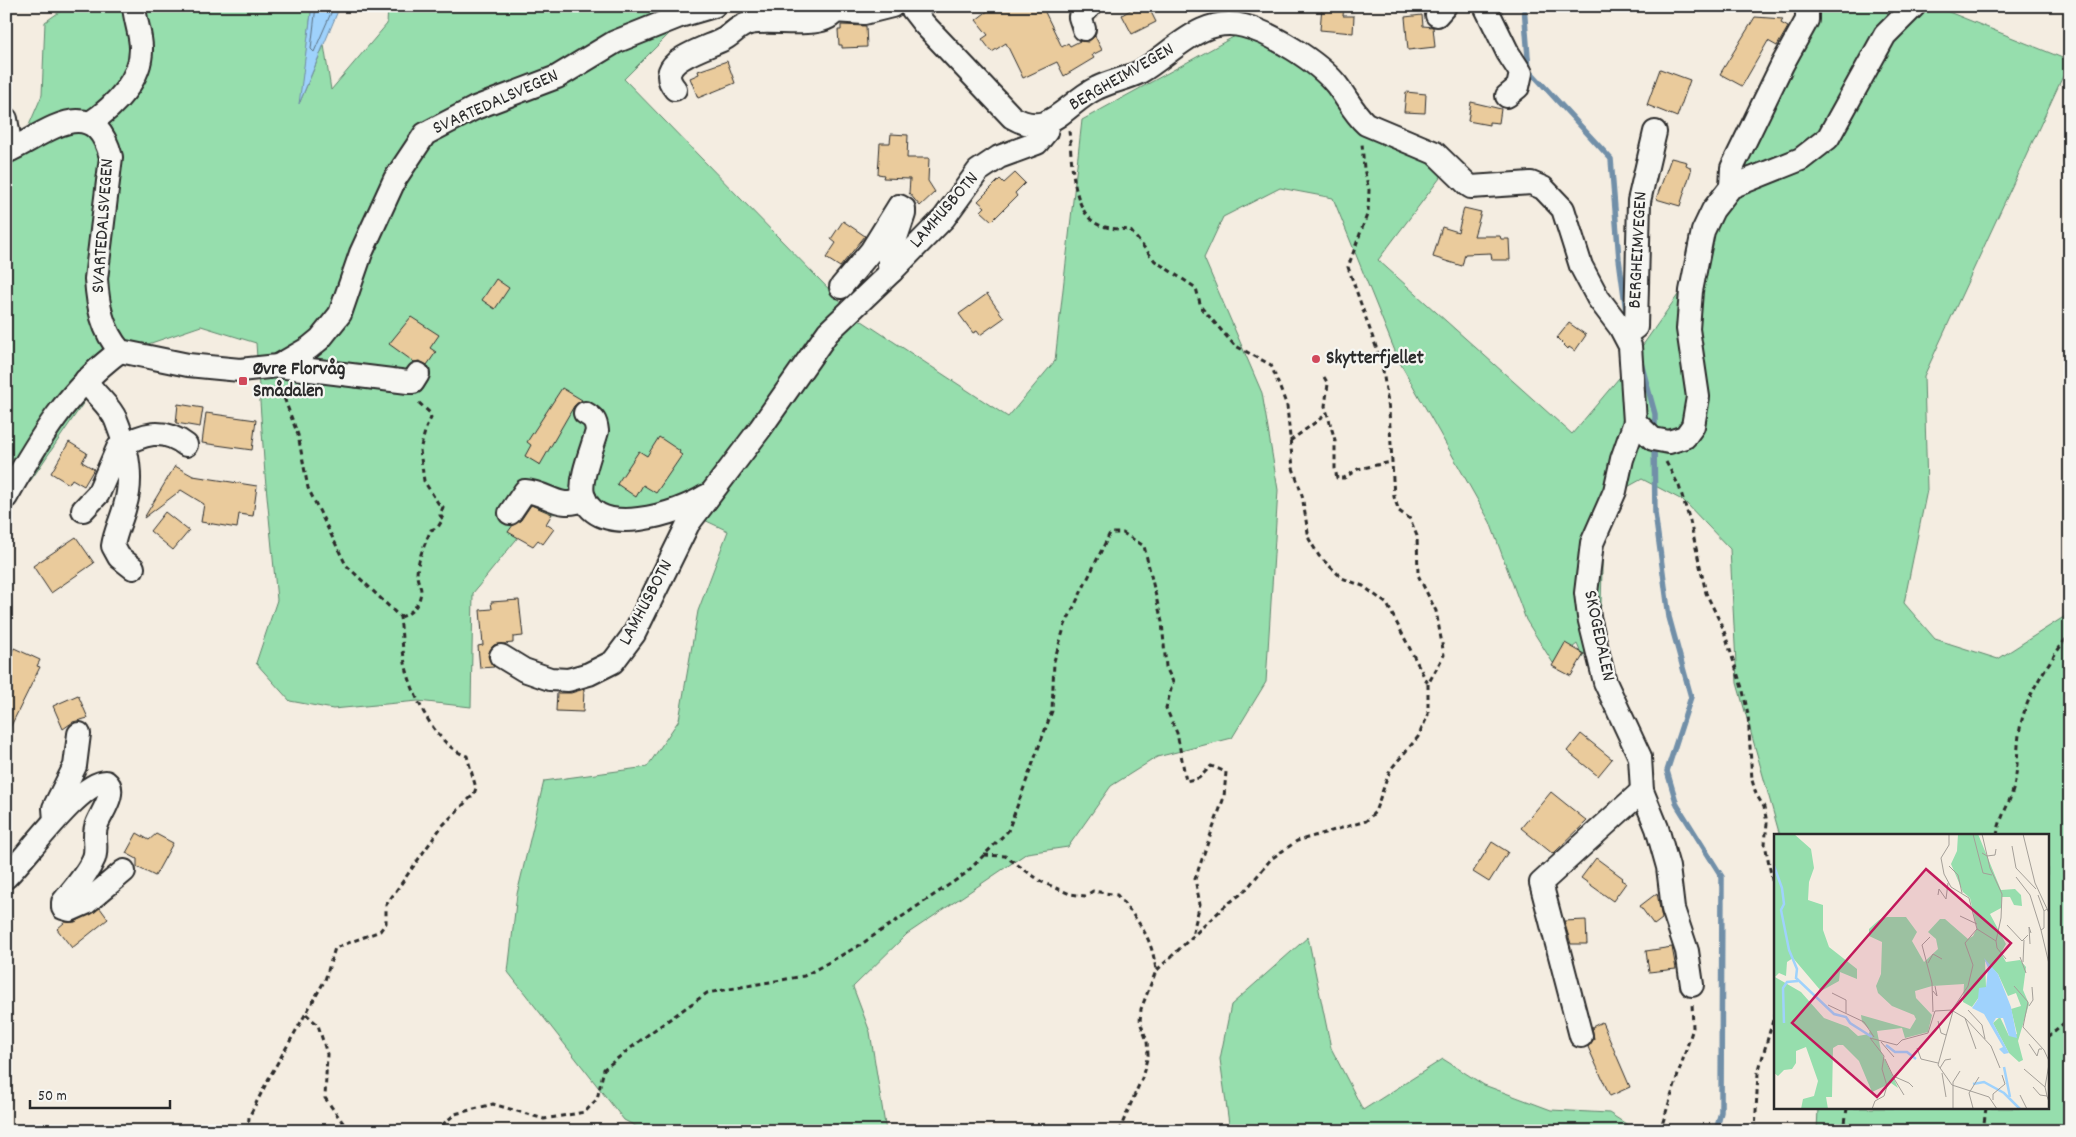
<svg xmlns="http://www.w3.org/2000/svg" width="2076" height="1137" viewBox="0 0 2076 1137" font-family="Dekko,sans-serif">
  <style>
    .green { fill: #96dead; stroke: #60846c }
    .water { fill: #9fd2fc; stroke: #718fa8 }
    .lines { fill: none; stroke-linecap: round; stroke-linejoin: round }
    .shore { stroke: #596e7f; stroke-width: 1 }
    .stream { stroke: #718fa8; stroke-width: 5.5 }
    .building { fill: #eacb9c; stroke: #2b2b2b }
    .minor-casing { stroke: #2b2b2b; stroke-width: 26 }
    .path { stroke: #2b2b2b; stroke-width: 3; stroke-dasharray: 5 4; stroke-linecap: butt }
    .minor { stroke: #f6f6f2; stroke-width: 22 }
    .poi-dot { fill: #d1495b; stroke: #f6f6f2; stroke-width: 2 }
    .labels { text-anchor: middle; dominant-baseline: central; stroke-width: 4.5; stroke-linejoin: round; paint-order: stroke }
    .street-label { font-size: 19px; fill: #2b2b2b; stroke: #f6f6f2 }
    .poi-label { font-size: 19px; font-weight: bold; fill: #2b2b2b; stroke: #f6f6f2; text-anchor: start }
    .inset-river { fill: none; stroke: #9fd2fc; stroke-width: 2.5 }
    .inset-road { fill: none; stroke: #a49f98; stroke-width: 1 }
    .view { fill: #c2185b; fill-opacity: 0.15; stroke: #c2185b; stroke-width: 2.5 }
    .inset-edge { fill: none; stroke: #2b2b2b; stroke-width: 2.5 }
  </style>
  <rect width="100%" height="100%" fill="#f4ede1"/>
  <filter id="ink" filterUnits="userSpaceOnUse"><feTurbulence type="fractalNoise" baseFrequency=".02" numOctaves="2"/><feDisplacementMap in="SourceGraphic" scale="10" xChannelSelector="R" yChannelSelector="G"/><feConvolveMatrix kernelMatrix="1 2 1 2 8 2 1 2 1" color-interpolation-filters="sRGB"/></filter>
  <g filter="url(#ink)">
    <g class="green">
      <path d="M 68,6 L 312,6 L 300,102 L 324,45 L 331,90 L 387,24 L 388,6 L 701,6 L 693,10 L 624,79 L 856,317 L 1008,417 L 1055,361 L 1082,120 L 1237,35 L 1312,64 L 1443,174 L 1378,260 L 1572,434 L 1624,372 L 1694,272 L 1802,6 L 1934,6 L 2070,61 L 1924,376 L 1927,490 L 1904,603 L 1935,639 L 1998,659 L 2070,613 L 2070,1131 L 1817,1131 L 1818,1108 L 2047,1108 L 2047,836 L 1780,836 L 1737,683 L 1730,549 L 1684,501 L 1642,479 L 1604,500 L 1601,605 L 1583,658 L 1577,644 L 1553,663 L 1526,620 L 1490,522 L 1399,361 L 1333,198 L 1280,188 L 1223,217 L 1204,258 L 1262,393 L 1278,490 L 1266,682 L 1232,738 L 1157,757 L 1111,786 L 1068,847 L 1027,853 L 907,934 L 853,987 L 870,1032 L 886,1131 L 645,1131 L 624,1120 L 508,972 L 517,894 L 544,781 L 647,767 L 679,720 L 698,611 L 728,531 L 687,512 L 537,514 L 473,593 L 471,707 L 418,701 L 333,709 L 290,701 L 256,663 L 277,600 L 265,475 L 256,343 L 201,326 L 116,355 L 31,480 L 6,499 L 6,179 L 42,95 L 45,22 Z"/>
      <path d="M 1308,937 L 1331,1048 L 1363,1110 L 1443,1059 L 1484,1085 L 1551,1110 L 1609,1113 L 1637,1131 L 1230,1131 L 1220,1059 L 1231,1005 Z"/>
    </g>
    <path class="water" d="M 312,6 L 340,6 L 299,104 Z"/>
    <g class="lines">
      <path class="shore" d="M 316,6 L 311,49 L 314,52 L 334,6"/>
      <g class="stream">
        <path d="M 1524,6 L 1529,70 L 1611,159 L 1619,259 L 1626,311"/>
        <path d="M 1641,363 L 1655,414 L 1655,432"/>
        <path d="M 1654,443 L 1655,513 L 1669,617 L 1691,697 L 1667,771 L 1677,805 L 1722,877 L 1721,1112 L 1716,1131"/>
      </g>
    </g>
    <g class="building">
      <path d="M 994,6 L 1042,6 L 1062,47 L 1068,43 L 1070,46 L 1080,41 L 1088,42 L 1095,36 L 1102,50 L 1092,55 L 1094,58 L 1064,76 L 1057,62 L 1023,78 L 1006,43 L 992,52 L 982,39 L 988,35 L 976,20 Z"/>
      <path d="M 1137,6 L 1148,6 L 1156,22 L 1132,34 L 1122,15 Z"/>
      <path d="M 1322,6 L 1344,6 L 1343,16 L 1354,16 L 1353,33 L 1320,30 Z"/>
      <path d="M 1422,15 L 1423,26 L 1433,27 L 1435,47 L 1408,50 L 1405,17 Z"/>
      <path d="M 1755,17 L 1783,19 L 1781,23 L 1788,27 L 1777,46 L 1768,41 L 1742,86 L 1720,74 Z"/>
      <path d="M 841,25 L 866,26 L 867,47 L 842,48 L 842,45 L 839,45 L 838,30 L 841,30 Z"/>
      <path d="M 727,61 L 735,83 L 698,98 L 690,78 L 699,74 L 698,71 Z"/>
      <path d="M 1660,69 L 1690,80 L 1677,117 L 1647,105 Z"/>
      <path d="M 1406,92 L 1426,94 L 1425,113 L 1404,112 Z"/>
      <path d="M 1471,102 L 1501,109 L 1499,123 L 1489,122 L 1489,125 L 1468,121 Z"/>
      <path d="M 891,134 L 908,135 L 907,158 L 929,158 L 928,181 L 935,192 L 920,206 L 909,193 L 910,179 L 883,178 L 884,175 L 878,174 L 880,143 L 890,143 Z"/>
      <path d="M 1671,158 L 1687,162 L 1686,165 L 1690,167 L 1691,171 L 1680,206 L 1656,199 Z"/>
      <path d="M 1015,173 L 1025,183 L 1015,193 L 1017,196 L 992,221 L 981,211 L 985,207 L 978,201 L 1000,179 L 1004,183 Z"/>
      <path d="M 1464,208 L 1481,212 L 1474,236 L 1500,236 L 1501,239 L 1509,239 L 1510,260 L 1492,260 L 1491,253 L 1465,254 L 1462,266 L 1433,257 L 1442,227 L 1458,232 Z"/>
      <path d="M 843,221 L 865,236 L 840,267 L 826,258 L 836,243 L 831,239 Z"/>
      <path d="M 496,279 L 509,288 L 495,309 L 482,300 Z"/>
      <path d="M 987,294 L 1004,318 L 980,335 L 977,331 L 973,333 L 959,314 Z"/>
      <path d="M 411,317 L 439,335 L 430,348 L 436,352 L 427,365 L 419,361 L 414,362 L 389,344 Z"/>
      <path d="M 1569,323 L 1586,335 L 1575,351 L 1569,347 L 1568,349 L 1557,338 Z"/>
      <path d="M 562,388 L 582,400 L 574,406 L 540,465 L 525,456 L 531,445 L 527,442 Z"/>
      <path d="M 178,404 L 203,408 L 200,427 L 176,423 Z"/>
      <path d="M 206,413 L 256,420 L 252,450 L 202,443 Z"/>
      <path d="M 659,437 L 680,451 L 679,453 L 682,455 L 656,493 L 643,485 L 636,497 L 617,484 L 639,451 L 647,456 Z"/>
      <path d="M 69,442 L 87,453 L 82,462 L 94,469 L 84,486 L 72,479 L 69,484 L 51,473 Z"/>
      <path d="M 175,466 L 193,476 L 257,486 L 253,516 L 239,514 L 237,528 L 201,522 L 204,504 L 181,490 L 144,518 Z"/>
      <path d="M 531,505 L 552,514 L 546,524 L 554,529 L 543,544 L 538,540 L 533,546 L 508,532 L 513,525 L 521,520 Z"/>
      <path d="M 165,512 L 189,531 L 173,550 L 150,531 Z"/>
      <path d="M 76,537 L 94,563 L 51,593 L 33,566 Z"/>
      <path d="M 519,600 L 523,636 L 513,637 L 513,643 L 494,645 L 490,650 L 488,656 L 494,667 L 480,668 L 478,646 L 483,645 L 480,610 L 492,609 L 491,602 Z"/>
      <path d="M 1565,643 L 1584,654 L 1571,676 L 1552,666 Z"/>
      <path d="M 14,648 L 40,660 L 37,666 L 40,667 L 6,736 L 6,664 Z"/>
      <path d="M 584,689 L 583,712 L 556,711 L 557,693 L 571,693 Z"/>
      <path d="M 78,695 L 88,718 L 73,722 L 63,729 L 53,706 Z"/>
      <path d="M 1581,734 L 1612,759 L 1598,776 L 1567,751 Z"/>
      <path d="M 1551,792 L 1587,821 L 1553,854 L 1521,828 Z"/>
      <path d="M 137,833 L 149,840 L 156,834 L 173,843 L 155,876 L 137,867 L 137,859 L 126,853 Z"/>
      <path d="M 1492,842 L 1508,852 L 1489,882 L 1473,872 Z"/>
      <path d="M 1596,858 L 1623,878 L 1621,880 L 1626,883 L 1613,901 L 1581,878 Z"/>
      <path d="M 1657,893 L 1662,919 L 1654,925 L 1640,906 Z"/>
      <path d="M 100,908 L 108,919 L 72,948 L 57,929 L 65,922 L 75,922 Z"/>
      <path d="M 1586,920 L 1587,944 L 1571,944 L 1564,921 Z"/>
      <path d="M 1672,947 L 1676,969 L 1649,972 L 1646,951 Z"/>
      <path d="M 1602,1022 L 1630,1087 L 1610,1096 L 1588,1047 L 1594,1039 L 1592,1027 Z"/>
    </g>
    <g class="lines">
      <defs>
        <g id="minor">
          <path d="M 910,6 L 924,24 L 1012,117 C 1050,140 1065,103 1097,88 C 1111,81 1126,79 1140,72 C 1173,53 1201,15 1244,26 C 1272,33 1318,62 1336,84 C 1347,98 1353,112 1366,124 L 1435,153 L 1468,185 L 1471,187 L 1531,183 L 1543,188 L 1563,209 L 1581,266 L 1598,298 L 1620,327 L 1630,346 L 1635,422 L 1653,439 L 1669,442 L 1685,437 L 1693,426 L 1698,397 L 1688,329 L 1691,291 L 1703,231 L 1713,210 L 1731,187 L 1801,159 L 1828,138 L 1885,35 L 1914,6"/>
          <path d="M 1485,6 L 1508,53 L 1521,73 L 1518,87 L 1507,96"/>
          <path d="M 819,10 L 864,13 L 892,6"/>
          <path d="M 1437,15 L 1445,6"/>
          <path d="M 1084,29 L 1080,17 L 1090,6"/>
          <path d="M 675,89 C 651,61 706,49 724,39 C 733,34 739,25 750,23 C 770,18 824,30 834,12"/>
          <path d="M 6,119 L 11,149"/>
          <path d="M 90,123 C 114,107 142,79 141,48 C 141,34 135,21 134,6"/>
          <path d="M 6,152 C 45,135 93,89 111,157 L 96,279 C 98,306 102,330 120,351 L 188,365 L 240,370 L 278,366 L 309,348 L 320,339 L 340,314 L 361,253 L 395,179 L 425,134 L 475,108 L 557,77 L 615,42 L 680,16 L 714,6"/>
          <path d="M 1731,187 L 1732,168 L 1782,65 L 1807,20 L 1807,6"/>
          <path d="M 841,287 L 871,251 L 899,206 L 904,209 L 904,214 L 889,259 L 889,266 L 892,271"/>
          <path d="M 1625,335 L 1636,327 L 1639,201 L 1655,132"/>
          <path d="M 278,366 L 408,382 L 413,382 L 418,374"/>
          <path d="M 86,380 C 94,395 109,404 116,420 C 127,447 134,477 125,506 C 122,519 115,532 113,546 L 119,557 L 133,568"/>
          <path d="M 585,413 C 594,418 596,421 597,431 C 593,447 579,479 583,494 C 595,541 680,513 706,496"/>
          <path d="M 1635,422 L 1622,459 L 1615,491 L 1592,543 L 1586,593 L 1589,617 L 1605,682 L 1640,757 L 1642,791 L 1657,828 L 1668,867 L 1673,909 L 1687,951 L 1692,985"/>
          <path d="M 6,497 C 38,441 67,390 120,351"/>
          <path d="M 83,510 L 98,494 L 118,448 C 143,433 163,427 186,445"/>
          <path d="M 510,513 L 525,491 C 549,493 559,511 585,499"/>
          <path d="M 501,656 L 524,670 L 550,679 L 568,680 L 589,674 L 613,662 L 634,634 L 688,524 L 760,429 L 828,332 L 892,271 L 944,218 L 978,171 L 999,157 L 1037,143 L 1046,132 L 1048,123"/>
          <path d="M 55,820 L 54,808 L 75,766 L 79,734"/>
          <path d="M 6,877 C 27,857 79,782 106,782 C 118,791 101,813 97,824 C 92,835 98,847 94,858 C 87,875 74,888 63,902 L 63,908 L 70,910 L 86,903 L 124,871"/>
          <path d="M 1581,1036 L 1541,883 L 1642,791"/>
        </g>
      </defs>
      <use href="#minor" class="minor-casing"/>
      <g class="path">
        <path d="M 1069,131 C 1072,157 1071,213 1099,225 C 1109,229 1120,229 1130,230 L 1155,261 L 1196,288 L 1201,307 L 1234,345 L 1271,365 L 1287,406 L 1293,468 L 1302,495 L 1309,539 L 1319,556 L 1342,578 L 1363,586 L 1387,604 L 1428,684"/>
        <path d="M 1324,377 L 1328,384 L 1325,406 L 1335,440 L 1335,469 L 1337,478 L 1344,478 L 1358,469 L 1391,462"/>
        <path d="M 1290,441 L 1328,413"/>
        <path d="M 1666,462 L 1679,486 L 1690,521 L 1706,593 L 1723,628 L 1743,691 L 1748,714 L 1752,780 L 1756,794 L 1764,807 L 1767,823 L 1765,844 L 1775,894"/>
        <path d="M 400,617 C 412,614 420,604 421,591 C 421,586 417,581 417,575 C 417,561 425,543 431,530 L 438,527 L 443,519 L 440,515 L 443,507 L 438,503 L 424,481 L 420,450 L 426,428 L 431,418 L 430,413 L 417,401"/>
        <path d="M 1997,836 C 1999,817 2012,801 2015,781 C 2018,766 2017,750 2019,735 C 2024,696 2048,664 2070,633"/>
        <path d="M 984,855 L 1005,856 L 1042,882 L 1070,894 L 1085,896 L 1093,891 L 1117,895 C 1139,922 1152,936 1156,971"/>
        <path d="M 306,1014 L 318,1025 L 327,1054 L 325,1098 L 349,1131"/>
        <path d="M 2047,1037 L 2070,1018"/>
        <path d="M 248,1131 L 249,1117 L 270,1076 L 325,980 L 335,948 L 380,931 L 386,923 L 386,905 L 442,826 L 474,794 L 476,788 L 467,756 C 435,746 412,694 405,663 C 402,649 402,632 400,617 L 346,565 L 308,488 L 298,435 L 280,387"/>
        <path d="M 435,1131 L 455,1114 L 493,1104 L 544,1119 L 585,1112 L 597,1099 L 604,1069 L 650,1033 L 707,993 L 804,976 L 860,945 L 965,874 L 1008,831 L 1052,711 L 1054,661 L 1065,625 L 1110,533 L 1123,533 L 1144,546 L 1162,622 L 1166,667 L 1173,682 L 1166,708 L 1177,733 L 1186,781 L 1199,778 L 1211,766 L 1226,772 L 1224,797 L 1195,879 L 1200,904 L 1191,940"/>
        <path d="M 1119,1131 L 1142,1078 L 1148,1055 L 1147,1041 L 1140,1022 L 1141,1009 L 1156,971 L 1225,906 L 1245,891 L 1271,859 L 1297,841 L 1366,821 L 1375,812 L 1390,770 L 1418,737 L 1428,715 L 1428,684 L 1444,655 L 1436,611 L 1418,575 L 1417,536 L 1410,519 L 1399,511 L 1394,497 L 1389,410 L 1382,364 L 1348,267 L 1368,212 L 1369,190 L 1364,169 L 1362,143"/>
        <path d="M 1660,1131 L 1693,1028 L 1692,1003"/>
        <path d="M 1755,1131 L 1758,1073 L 1775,1013"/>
        <path d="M 1844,1131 L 1847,1108"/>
        <path d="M 1983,1131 L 1986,1108"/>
      </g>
      <use href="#minor" class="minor"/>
    </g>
  </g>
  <g class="poi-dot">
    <circle cx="1316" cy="359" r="5"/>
    <rect x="238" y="376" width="10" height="10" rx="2.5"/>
  </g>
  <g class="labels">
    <g class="street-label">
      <text transform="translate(1122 78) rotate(-30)">BERGHEIMVEGEN</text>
      <text transform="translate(496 103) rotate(-24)">SVARTEDALSVEGEN</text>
      <text transform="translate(945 211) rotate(-49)">LAMHUSBOTN</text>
      <text transform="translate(104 226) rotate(-86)">SVARTEDALSVEGEN</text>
      <text transform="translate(1639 250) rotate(-87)">BERGHEIMVEGEN</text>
      <text transform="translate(647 603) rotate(-62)">LAMHUSBOTN</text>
      <text transform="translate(1598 636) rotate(78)">SKOGEDALEN</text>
    </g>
    <g class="poi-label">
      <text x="1326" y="359">Skytterfjellet</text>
      <text x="253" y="370">Øvre Florvåg<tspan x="253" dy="22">Smådalen</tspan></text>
    </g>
  </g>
  <g transform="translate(1774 834)">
    <rect width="275" height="275" fill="#f4ede1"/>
    <path d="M 0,0 L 20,0 L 37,15 L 40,34 L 35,48 L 34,66 L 49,71 L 49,96 L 55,113 L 83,135 L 83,145 L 66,138 L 65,147 L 47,157 L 19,124 L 13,128 L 12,142 L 5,139 L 1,143 L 27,158 L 50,184 L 74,193 L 84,202 L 95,200 L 96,196 L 88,188 L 87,181 L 136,195 L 142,185 L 140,181 L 118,172 L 104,159 L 102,152 L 107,140 L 108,108 L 95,102 L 95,95 L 105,86 L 113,83 L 132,83 L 143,98 L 138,107 L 150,128 L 164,115 L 162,105 L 154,98 L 166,85 L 171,85 L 194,105 L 199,102 L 203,94 L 196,64 L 189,58 L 177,30 L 183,17 L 184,0 L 204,0 L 227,56 L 241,55 L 247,61 L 248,72 L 240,71 L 236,63 L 228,63 L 227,74 L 216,80 L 232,110 L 227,119 L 232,128 L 246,126 L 252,133 L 249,156 L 255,170 L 244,207 L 249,226 L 245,228 L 235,219 L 219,189 L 226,183 L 235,202 L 243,200 L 237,175 L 247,172 L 242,159 L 234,162 L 224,140 L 211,127 L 212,153 L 198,173 L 189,168 L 190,150 L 158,152 L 141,157 L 142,164 L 158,181 L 154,198 L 131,204 L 128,194 L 103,197 L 107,217 L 124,254 L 117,249 L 98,258 L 85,227 L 69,211 L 64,211 L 59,214 L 58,263 L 52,263 L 54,275 L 27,275 L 29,265 L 40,262 L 44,247 L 32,213 L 22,217 L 22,229 L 18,235 L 10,236 L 4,242 L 0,239 Z" fill="#96dead"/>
    <path d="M 210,124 L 224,140 L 237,173 L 243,204 L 235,202 L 229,184 L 222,184 L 219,189 L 235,219 L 230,220 L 225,215 L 229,213 L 210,180 L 198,174 L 204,165 L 205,154 L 212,153 L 214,134 Z" fill="#9fd2fc"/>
    <path class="inset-river" d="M 0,32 L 8,54 L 10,70 L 7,76 L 15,116 L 23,135 L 22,144 L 60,180 L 72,183 L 76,189 L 98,203M 10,189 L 9,154 L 13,148 L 24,147M 112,211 L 121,218 L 133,218 L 142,225M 230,233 L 236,263M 199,250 L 210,248 L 230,259 L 246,275"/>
    <path class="inset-road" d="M 175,0 L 175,11 L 167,24 L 170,40 L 177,53 L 195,64 L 203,95M 199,0 L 209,39 L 218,41M 249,0 L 261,49 L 275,79M 238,12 L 242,34 L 262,55M 208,19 L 213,22 L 221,21 L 222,15M 175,32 L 184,41 L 188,59M 242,43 L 256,61 L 267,96 L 270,94 L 270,77 L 273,75M 164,61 L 165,55 L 172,65 L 174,49M 264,61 L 270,77M 186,82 L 203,90M 233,91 L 248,107 L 254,101M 203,95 L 222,107 L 227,84 L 228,60 L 216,34 L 208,0M 267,96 L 275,130M 156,103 L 148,111 L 158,149 L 159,178M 222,107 L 223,114 L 232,125M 256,110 L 255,93 L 257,99M 246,123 L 252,139M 249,128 L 250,106M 154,129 L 159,120 L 168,125M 240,152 L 254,168 L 249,193 L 270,216 L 275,227M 159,157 L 163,162 L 161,152M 58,159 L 72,166 L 72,179M 54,171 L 90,188 L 100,203M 255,172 L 259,166 L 258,153M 178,176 L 194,152 L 199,131 L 191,109 L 203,95M 194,176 L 208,191 L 211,205M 179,177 L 164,231 L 178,251 L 215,263 L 223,275M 179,177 L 191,184 L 202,215M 191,184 L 217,212 L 226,234M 164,187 L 167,199 L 172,201M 107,208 L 120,223M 255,210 L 263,222 L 265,215 L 268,215M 143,214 L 147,225 L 164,229M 111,225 L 119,242 L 135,249 L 139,253M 166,234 L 171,226 L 177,225M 250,235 L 271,253 L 273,262M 168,239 L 172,263M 119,243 L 130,261M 259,253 L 266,261 L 273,262 L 275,268M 271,253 L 275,230M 246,261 L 253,275M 219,266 L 219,260 L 231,250 L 228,241M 199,274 L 195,259 L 205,243M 98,275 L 101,267 L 110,262 L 113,252 L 108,235 L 110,222 L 96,204 L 123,211 L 128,206 L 154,199 L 161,177 L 178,176M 179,275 L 179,248 L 186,237"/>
    <path class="view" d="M 152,35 L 237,109 L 103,263 L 18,189 Z"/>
    <rect width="275" height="275" class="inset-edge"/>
  </g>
  <rect width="2076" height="1137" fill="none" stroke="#f6f6f2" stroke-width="25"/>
  <rect x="12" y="12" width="2051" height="1112" fill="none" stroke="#2b2b2b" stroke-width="2" filter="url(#ink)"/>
  <path d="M30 1100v8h140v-8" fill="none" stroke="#2b2b2b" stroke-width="2.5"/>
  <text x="38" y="1100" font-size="15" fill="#2b2b2b" stroke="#f6f6f2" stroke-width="4" paint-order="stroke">50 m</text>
</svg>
